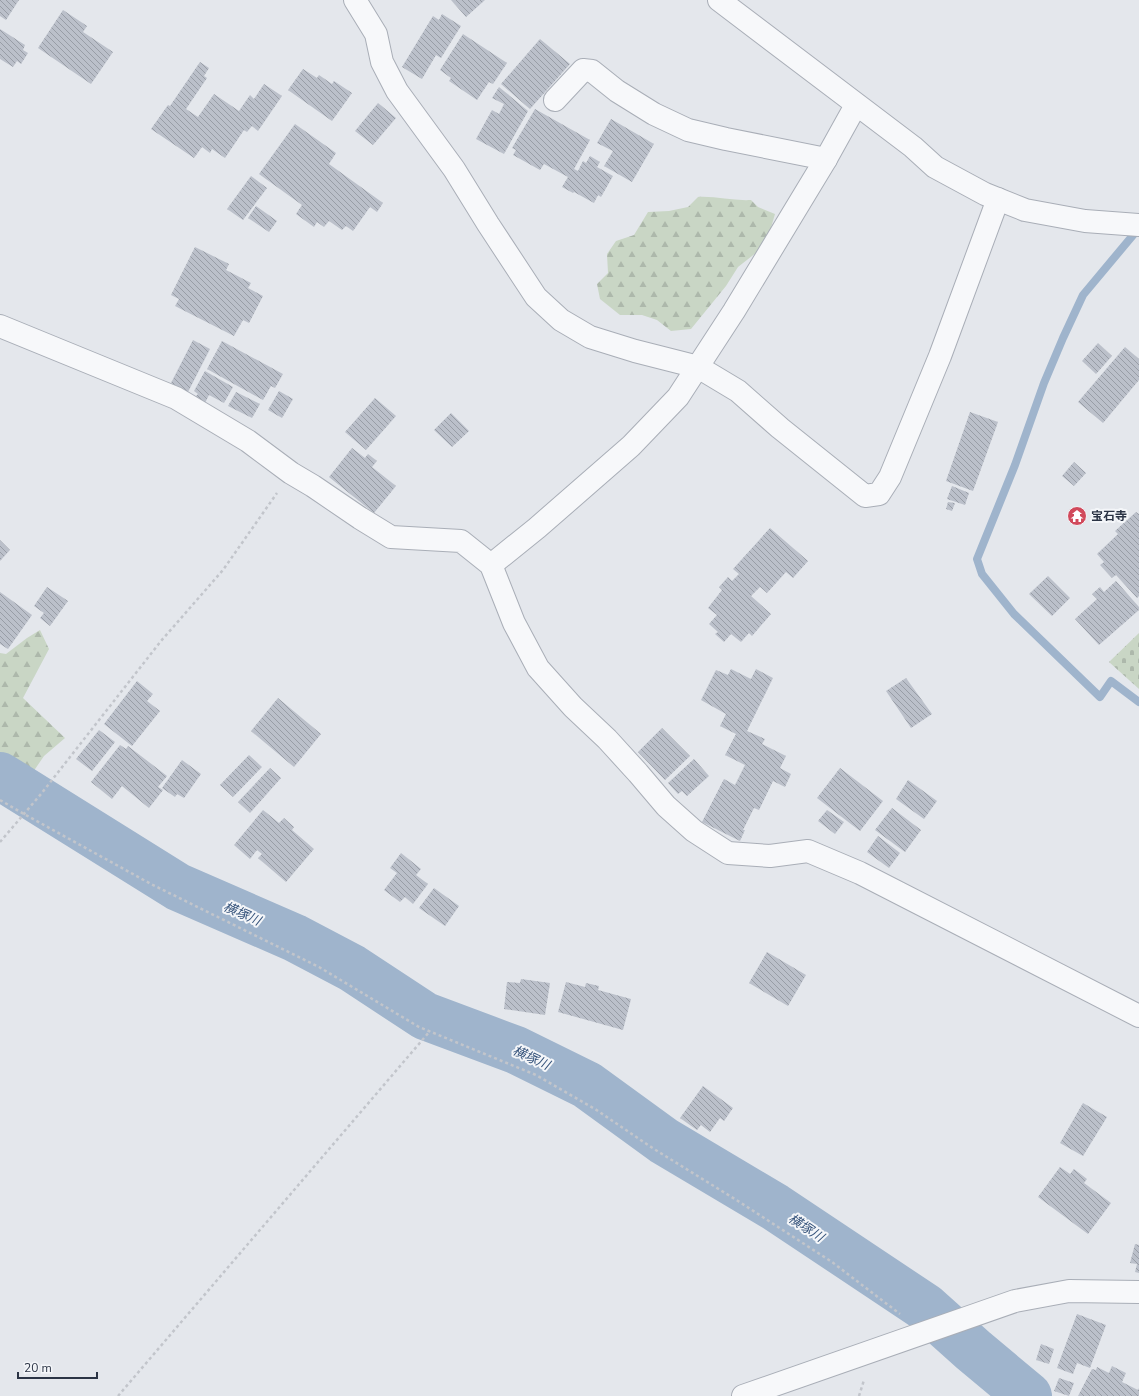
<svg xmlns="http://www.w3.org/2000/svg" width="1139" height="1396" viewBox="0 0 1139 1396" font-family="'Nunito Sans','Noto Sans JP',sans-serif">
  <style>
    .forest { fill: url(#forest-firs) }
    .cemetery { fill: url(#cemetery-stones) }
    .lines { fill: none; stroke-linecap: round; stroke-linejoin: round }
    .stream { stroke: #9fb4cc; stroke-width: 8 }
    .river { stroke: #9fb4cc; stroke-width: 48 }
    .building { fill: url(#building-back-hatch) }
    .minor-casing { stroke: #a9aeb7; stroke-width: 24 }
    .path { stroke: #c2c5cb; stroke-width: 2.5; stroke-dasharray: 3 3; stroke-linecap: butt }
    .minor { stroke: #f7f8fa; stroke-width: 22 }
    .labels { text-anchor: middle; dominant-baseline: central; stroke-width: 4; stroke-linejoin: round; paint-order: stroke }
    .poi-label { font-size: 12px; font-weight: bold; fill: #2b3445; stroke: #f4f6f9; text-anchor: start }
    .water-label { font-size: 13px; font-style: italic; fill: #34527a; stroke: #f4f6f9 }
  </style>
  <defs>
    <pattern id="forest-firs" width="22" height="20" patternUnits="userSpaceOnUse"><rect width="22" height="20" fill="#c9d6c5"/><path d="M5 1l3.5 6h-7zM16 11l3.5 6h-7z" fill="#adb8ab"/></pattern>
    <pattern id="cemetery-stones" width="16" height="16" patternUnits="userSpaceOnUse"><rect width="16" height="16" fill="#c9d6c5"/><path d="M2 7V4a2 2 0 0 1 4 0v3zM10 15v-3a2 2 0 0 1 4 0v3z" fill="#adb8ab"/></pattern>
    <pattern id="building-back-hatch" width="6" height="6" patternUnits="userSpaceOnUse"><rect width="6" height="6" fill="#bbc0ca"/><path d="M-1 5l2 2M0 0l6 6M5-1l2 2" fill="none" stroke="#989da6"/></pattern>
  </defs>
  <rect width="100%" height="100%" fill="#e4e7ec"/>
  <g class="forest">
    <path d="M 698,197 C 716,196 733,201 751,200 L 758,207 L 775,214 L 766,245 L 738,267 L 726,286 L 691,329 L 671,331 L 657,320 L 642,315 L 620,315 L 600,299 L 597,284 L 608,273 L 607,254 L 616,241 L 634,235 L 648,212 L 669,211 L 688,207 Z"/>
    <path d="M 40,630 L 49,649 L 23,698 L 65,738 L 44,756 L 31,775 L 4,785 L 0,783 L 0,653 L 6,654 L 27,638 Z"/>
  </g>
  <path class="cemetery" d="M 1139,633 L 1139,689 L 1109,662 Z"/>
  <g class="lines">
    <path class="stream" d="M 1139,228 L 1083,295 L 1063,338 L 1044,383 L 1015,465 L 977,559 L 982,574 L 1014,614 L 1100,697 L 1111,681 L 1139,702"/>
    <path class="river" d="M 0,776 L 178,887 L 295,938 L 352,968 L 425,1016 L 516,1050 L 587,1085 L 664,1141 L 775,1207 L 925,1307 L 973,1350 L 1028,1396"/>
  </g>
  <g class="building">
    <path d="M 0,0 L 19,0 L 6,20 L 0,16 Z"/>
    <path d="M 451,0 L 485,0 L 466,17 Z"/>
    <path d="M 63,10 L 87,26 L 83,32 L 113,52 L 91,84 L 38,48 Z"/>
    <path d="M 442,14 L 461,26 L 441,58 L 436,55 L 422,79 L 402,67 L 433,16 L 439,20 Z"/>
    <path d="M 0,29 L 25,45 L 23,50 L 28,53 L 21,64 L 17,61 L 13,67 L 0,59 Z"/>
    <path d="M 463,34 L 507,63 L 493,84 L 489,82 L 477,100 L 449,81 L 451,78 L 440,70 Z"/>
    <path d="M 540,39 L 570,64 L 530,109 L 501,84 Z"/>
    <path d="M 200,62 L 209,68 L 204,76 L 207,78 L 186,109 L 198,117 L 214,94 L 239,111 L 250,95 L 254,99 L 264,84 L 282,96 L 258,131 L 252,126 L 247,132 L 244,130 L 225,158 L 212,149 L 210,153 L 202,147 L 194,158 L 151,129 L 168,105 L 170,106 Z"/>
    <path d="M 303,69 L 317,78 L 319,75 L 332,84 L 334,81 L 352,93 L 332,121 L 288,90 Z"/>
    <path d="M 499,87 L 528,111 L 504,154 L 476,139 L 492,110 L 499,114 L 504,104 L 492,98 Z"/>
    <path d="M 378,103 L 396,118 L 373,145 L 355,131 Z"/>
    <path d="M 535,109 L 590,140 L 574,169 L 578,171 L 583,161 L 586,163 L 590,156 L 600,162 L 597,167 L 613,176 L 601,197 L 598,195 L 594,203 L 574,192 L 573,193 L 562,187 L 568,177 L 544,164 L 540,170 L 513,155 L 516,150 L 512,148 Z"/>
    <path d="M 611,119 L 654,144 L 632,182 L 604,166 L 613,151 L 597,143 Z"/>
    <path d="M 295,124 L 336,153 L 329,164 L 383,203 L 377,212 L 370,207 L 353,231 L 346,226 L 342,230 L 329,221 L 324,227 L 317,222 L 314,227 L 296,214 L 302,205 L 259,174 Z"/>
    <path d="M 251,176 L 267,188 L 243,220 L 227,209 Z"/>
    <path d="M 256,206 L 277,221 L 269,232 L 248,218 Z"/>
    <path d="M 195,247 L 229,264 L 226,270 L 251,283 L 248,288 L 263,296 L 249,323 L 243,320 L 234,336 L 175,306 L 179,299 L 171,295 Z"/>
    <path d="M 193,340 L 210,349 L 188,392 L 171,383 Z"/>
    <path d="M 222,341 L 283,374 L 275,388 L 271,386 L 263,400 L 207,369 Z"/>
    <path d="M 1098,343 L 1112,356 L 1096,374 L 1082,361 Z"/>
    <path d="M 1125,347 L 1139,359 L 1139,380 L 1103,423 L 1078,402 Z"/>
    <path d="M 205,371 L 233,387 L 224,403 L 209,395 L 205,403 L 195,397 L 198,394 L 194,391 Z"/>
    <path d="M 279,391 L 293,399 L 282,418 L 268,410 Z"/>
    <path d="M 236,392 L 260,404 L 252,418 L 228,406 Z"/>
    <path d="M 375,398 L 396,416 L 366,450 L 345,432 Z"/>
    <path d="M 970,412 L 998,422 L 973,491 L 946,481 Z"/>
    <path d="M 451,413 L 469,431 L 452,447 L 434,430 Z"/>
    <path d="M 352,448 L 365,458 L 368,454 L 377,461 L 372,467 L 396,486 L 374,513 L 329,477 Z"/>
    <path d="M 1074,462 L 1086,473 L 1074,486 L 1062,476 Z"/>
    <path d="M 952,486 L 969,493 L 965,505 L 947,499 Z"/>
    <path d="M 948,502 L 955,503 L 952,511 L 946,509 Z"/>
    <path d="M 1136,512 L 1139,514 L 1139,596 L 1137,598 L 1116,575 L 1112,578 L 1100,565 L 1104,562 L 1097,554 L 1118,534 L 1115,531 Z"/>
    <path d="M 770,528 L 808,561 L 793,578 L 786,572 L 767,593 L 760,587 L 751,596 L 771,614 L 752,636 L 749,633 L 741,642 L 731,634 L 724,642 L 715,634 L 718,632 L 709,624 L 717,615 L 708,608 L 722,590 L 719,587 L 728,577 L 732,581 L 739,574 L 733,569 Z"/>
    <path d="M 0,540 L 10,550 L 0,561 Z"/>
    <path d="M 1048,576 L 1070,598 L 1052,616 L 1029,594 Z"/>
    <path d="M 1116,581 L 1139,607 L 1139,610 L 1099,645 L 1075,619 L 1097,599 L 1092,594 L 1100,587 L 1104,592 Z"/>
    <path d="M 47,587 L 68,601 L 50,626 L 40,618 L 44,613 L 34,606 Z"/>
    <path d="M 0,592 L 32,615 L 8,649 L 0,644 Z"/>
    <path d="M 731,669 L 751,679 L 756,669 L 773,678 L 747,731 L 765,739 L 762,744 L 786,756 L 780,768 L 791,774 L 785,787 L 773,781 L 759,810 L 754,808 L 743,830 L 745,830 L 740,841 L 702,822 L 724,779 L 735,785 L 745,765 L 725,755 L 736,734 L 720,726 L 726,714 L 701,700 L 716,670 L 728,675 Z"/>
    <path d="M 906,678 L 932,714 L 911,728 L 886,691 Z"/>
    <path d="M 137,681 L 153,694 L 147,701 L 160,711 L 132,746 L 104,724 Z"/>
    <path d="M 278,698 L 321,734 L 294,767 L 251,731 Z"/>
    <path d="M 662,728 L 690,756 L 665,780 L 638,752 Z"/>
    <path d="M 99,730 L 115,742 L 92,771 L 76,759 Z"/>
    <path d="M 120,745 L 126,749 L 128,746 L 167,776 L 158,787 L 163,790 L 149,808 L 122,786 L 112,799 L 91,782 Z"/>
    <path d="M 249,755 L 262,767 L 233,797 L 220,785 Z"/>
    <path d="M 694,759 L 709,776 L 687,796 L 682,791 L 678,794 L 668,783 Z"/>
    <path d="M 182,760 L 201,774 L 184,798 L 177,794 L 175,797 L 162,788 Z"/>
    <path d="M 270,768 L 281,778 L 250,813 L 238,802 Z"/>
    <path d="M 840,768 L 883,801 L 860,831 L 817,798 Z"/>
    <path d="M 908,780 L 937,801 L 924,819 L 896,799 Z"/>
    <path d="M 892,808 L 921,830 L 905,852 L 875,830 Z"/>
    <path d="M 263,810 L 279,823 L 284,818 L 294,827 L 292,830 L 314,849 L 286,882 L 258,858 L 262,854 L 257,850 L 250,859 L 234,845 Z"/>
    <path d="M 827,810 L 844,822 L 835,834 L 818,821 Z"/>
    <path d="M 878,836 L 900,853 L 889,868 L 867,852 Z"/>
    <path d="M 401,853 L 421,869 L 416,875 L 428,884 L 413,904 L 405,897 L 400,902 L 384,890 L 397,873 L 390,868 Z"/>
    <path d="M 434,888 L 459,906 L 445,926 L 419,908 Z"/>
    <path d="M 767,952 L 806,975 L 788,1006 L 749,983 Z"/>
    <path d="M 521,979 L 550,983 L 545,1015 L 504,1009 L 507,982 L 520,983 Z"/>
    <path d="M 566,982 L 585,987 L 586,983 L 599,986 L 598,990 L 631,999 L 623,1030 L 558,1012 Z"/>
    <path d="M 703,1086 L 733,1108 L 724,1121 L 720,1118 L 710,1132 L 701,1125 L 697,1130 L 680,1118 Z"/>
    <path d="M 1083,1103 L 1107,1117 L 1083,1156 L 1060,1143 Z"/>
    <path d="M 1060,1167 L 1070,1174 L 1074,1169 L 1087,1179 L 1084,1183 L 1111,1203 L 1088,1234 L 1038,1197 Z"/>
    <path d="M 1135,1244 L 1139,1245 L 1139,1273 L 1135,1272 L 1137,1264 L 1130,1263 Z"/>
    <path d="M 1077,1314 L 1106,1325 L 1090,1368 L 1077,1363 L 1073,1374 L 1057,1368 Z"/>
    <path d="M 1041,1344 L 1054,1349 L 1049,1364 L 1036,1360 Z"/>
    <path d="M 1112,1366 L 1126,1373 L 1122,1382 L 1138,1390 L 1139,1388 L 1139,1396 L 1078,1396 L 1092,1369 L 1096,1370 L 1097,1367 L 1109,1373 Z"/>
    <path d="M 1059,1378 L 1074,1383 L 1069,1396 L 1054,1391 Z"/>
  </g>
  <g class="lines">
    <defs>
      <g id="minor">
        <path d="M 355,0 L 376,34 L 382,62 L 397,91 L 454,169 L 488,224 L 536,297 L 561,320 L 590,337 L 635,351 L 698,367 L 738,391 L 780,428 L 865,496 L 879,494 L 890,477 L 940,356 L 998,199"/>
        <path d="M 719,0 L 913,147 L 935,167 L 985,194 L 1025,210 L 1085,221 L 1139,225"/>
        <path d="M 555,100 L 583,70 L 592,71 L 617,91 L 654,114 L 688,130 L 726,139 L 826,159"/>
        <path d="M 0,326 L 176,398 L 248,441 L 291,473 L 313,486 L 360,518 L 391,537 L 461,541 L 491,565 L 514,623 L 538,668 L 573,707 L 607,739 L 638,773 L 666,806 L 694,831 L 728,853 L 770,856 L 808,851 L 860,873 L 1139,1016"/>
        <path d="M 491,565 L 537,528 L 631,446 L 678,397 L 734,311 L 826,159 L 856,105"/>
        <path d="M 743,1396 L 1015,1301 L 1069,1291 L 1139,1292"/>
      </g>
    </defs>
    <use href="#minor" class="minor-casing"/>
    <g class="path">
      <path d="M 0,800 L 24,814 L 151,884 L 319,967 L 419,1027 L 536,1075 L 595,1109 L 654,1149 L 738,1201 L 832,1262 L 900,1314"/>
      <path d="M 0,842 L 41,794 L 161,641 L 223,570 L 277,493"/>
      <path d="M 118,1396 L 430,1031"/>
      <path d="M 859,1396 L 864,1380"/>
    </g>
    <use href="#minor" class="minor"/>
  </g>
  <defs>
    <symbol id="temple-disc" viewBox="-11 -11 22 22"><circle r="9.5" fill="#d1495b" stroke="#f4f6f9"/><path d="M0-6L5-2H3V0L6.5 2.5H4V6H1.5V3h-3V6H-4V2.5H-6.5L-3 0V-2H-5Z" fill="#fff"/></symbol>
  </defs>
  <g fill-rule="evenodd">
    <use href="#temple-disc" x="1066" y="505" width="22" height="22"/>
  </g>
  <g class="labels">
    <g class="poi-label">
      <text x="1091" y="516">宝石寺</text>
    </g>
    <g class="water-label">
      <text transform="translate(242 914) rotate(24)">横塚川</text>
      <text transform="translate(531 1058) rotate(25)">横塚川</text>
      <text transform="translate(806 1228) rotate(33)">横塚川</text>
    </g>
  </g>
  <path d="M18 1372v6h79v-6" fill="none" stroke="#2b3445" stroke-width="2"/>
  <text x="24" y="1372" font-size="12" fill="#2b3445" stroke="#f4f6f9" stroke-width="3" paint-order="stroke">20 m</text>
</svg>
